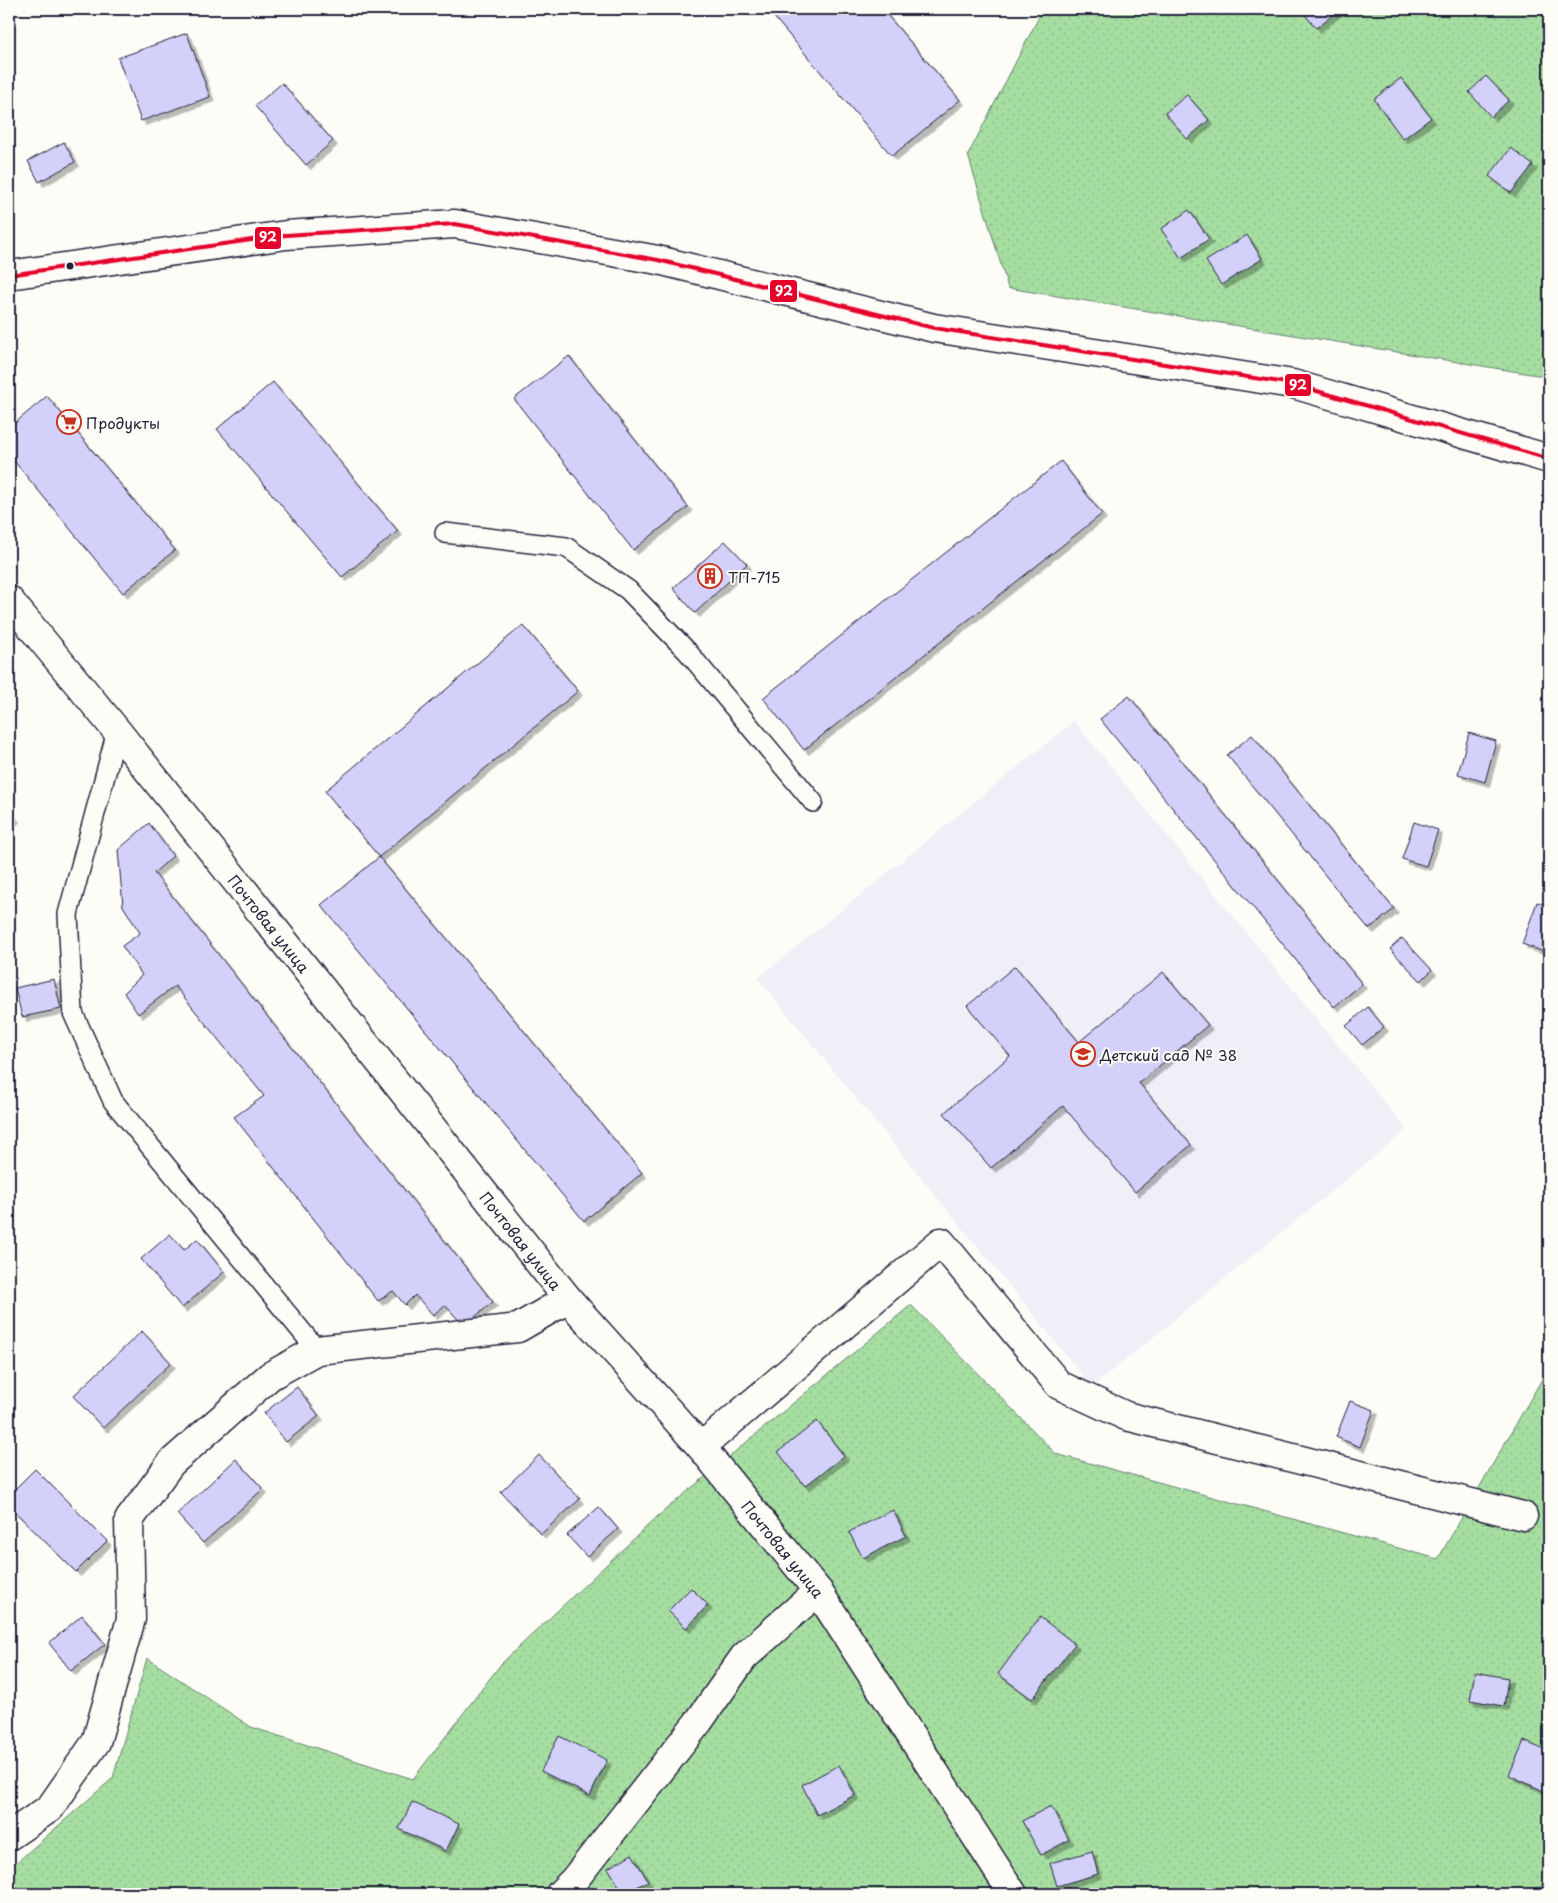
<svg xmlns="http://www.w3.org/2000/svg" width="1558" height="1903" viewBox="0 0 1558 1903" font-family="'Playpen Sans',sans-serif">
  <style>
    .built { fill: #f0eff8 }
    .garden { fill: url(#garden-dots); stroke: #64806e }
    .building { fill: #d3d0f9; stroke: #22223b; filter: url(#shadow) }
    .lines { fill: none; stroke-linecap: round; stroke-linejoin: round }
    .lane-casing { stroke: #22223b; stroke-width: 22 }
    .street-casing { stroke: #22223b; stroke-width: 31 }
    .secondary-casing { stroke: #22223b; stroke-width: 31 }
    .lane { stroke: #fdfcf7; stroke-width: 19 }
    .street { stroke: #fdfcf7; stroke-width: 28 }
    .secondary { stroke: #fdfcf7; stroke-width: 28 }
    .bus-1-casing { stroke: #fdfcf7; stroke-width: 8 }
    .bus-1 { stroke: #e4002b; stroke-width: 4 }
    .bus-dot { fill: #22223b; stroke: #fdfcf7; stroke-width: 2 }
    .labels { text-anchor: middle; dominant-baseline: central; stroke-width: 4; stroke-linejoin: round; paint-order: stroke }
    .poi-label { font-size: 15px; fill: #22223b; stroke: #fdfcf7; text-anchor: start }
    .street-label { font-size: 15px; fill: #22223b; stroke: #fdfcf7 }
    .line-badge { stroke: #fdfcf7; stroke-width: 2 }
    .badge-label { font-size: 14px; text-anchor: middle; font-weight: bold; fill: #fff }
  </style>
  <defs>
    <pattern id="garden-dots" width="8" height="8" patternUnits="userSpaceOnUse" patternTransform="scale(1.25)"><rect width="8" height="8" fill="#a6dea2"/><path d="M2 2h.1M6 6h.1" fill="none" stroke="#8fbe8c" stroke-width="1.8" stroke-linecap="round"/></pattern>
    <filter id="shadow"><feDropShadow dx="4.5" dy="4.5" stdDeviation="0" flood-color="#0004"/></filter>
  </defs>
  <rect width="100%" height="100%" fill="#fdfcf7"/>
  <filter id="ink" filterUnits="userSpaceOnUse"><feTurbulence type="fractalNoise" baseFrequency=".02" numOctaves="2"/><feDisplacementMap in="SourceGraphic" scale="10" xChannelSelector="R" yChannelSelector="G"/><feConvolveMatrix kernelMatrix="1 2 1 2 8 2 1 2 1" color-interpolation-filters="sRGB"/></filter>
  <g filter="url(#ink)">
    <path class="built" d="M 1074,721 L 1407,1130 L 1092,1387 L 758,978 Z"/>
    <g class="garden">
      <path d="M 1043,9 L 1549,9 L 1549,377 L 1008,288 L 968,155 Z"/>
      <path d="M 911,1305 L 1056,1454 L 1438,1559 L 1549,1367 L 1549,1894 L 9,1894 L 9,1869 L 113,1778 L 147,1658 L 251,1727 L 413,1779 L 501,1664 L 658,1516 Z"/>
    </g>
    <g class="building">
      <path d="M 767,9 L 882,9 L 960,100 L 892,156 Z"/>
      <path d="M 1305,9 L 1340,9 L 1316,28 L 1302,11 Z"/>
      <path d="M 187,33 L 210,97 L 141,121 L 118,58 Z"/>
      <path d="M 1486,76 L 1509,100 L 1491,117 L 1469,92 Z"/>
      <path d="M 1401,78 L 1431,118 L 1403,139 L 1374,99 Z"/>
      <path d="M 282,83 L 333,141 L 306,165 L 255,106 Z"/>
      <path d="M 1187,95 L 1209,120 L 1187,139 L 1165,113 Z"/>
      <path d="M 64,142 L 75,162 L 39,182 L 28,161 Z"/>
      <path d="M 1511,148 L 1533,165 L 1511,193 L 1489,176 Z"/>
      <path d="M 1189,210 L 1209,239 L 1181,258 L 1161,229 Z"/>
      <path d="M 1247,235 L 1262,259 L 1221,285 L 1206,261 Z"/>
      <path d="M 569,356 L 688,507 L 633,550 L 514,399 Z"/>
      <path d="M 273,382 L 398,531 L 342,577 L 217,429 Z"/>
      <path d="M 47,396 L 175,550 L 123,593 L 9,455 L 9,428 Z"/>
      <path d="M 1061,461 L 1102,514 L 804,750 L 763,698 Z"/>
      <path d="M 725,541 L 747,564 L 695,613 L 673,588 Z"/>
      <path d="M 523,625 L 578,691 L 379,857 L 325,791 Z"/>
      <path d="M 1129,696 L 1362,984 L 1334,1007 L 1100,719 Z"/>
      <path d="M 1469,733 L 1496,741 L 1485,782 L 1458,774 Z"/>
      <path d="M 1252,735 L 1394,909 L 1369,929 L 1227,755 Z"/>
      <path d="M 9,810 L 15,818 L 9,823 Z"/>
      <path d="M 1414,822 L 1438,830 L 1426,866 L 1402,859 Z"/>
      <path d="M 149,823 L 173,856 L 154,873 L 493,1302 L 464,1326 L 445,1305 L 433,1315 L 415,1295 L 405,1305 L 393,1291 L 378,1301 L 234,1117 L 264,1096 L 175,986 L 138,1014 L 124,993 L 142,975 L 122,946 L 140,933 L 123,906 L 118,850 Z"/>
      <path d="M 379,857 L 642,1173 L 584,1221 L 321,905 Z"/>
      <path d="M 1537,902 L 1549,906 L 1549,946 L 1547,953 L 1522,944 Z"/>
      <path d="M 1402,938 L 1432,970 L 1421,981 L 1390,949 Z"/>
      <path d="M 1015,966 L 1079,1042 L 1163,972 L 1208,1025 L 1139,1083 L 1191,1145 L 1135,1192 L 1063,1106 L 991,1168 L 944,1113 L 1010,1056 L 967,1006 Z"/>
      <path d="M 54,979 L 61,1009 L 22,1017 L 15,988 Z"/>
      <path d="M 1368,1007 L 1384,1027 L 1362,1045 L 1346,1026 Z"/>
      <path d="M 170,1234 L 184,1250 L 197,1239 L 224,1272 L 182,1308 L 141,1259 Z"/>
      <path d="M 142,1331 L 171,1363 L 103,1428 L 73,1396 Z"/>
      <path d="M 297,1387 L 319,1416 L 286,1442 L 264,1413 Z"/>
      <path d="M 1350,1401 L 1374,1410 L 1360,1447 L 1336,1437 Z"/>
      <path d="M 817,1421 L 844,1456 L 805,1486 L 778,1452 Z"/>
      <path d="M 539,1455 L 580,1499 L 541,1534 L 501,1492 Z"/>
      <path d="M 236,1459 L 263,1489 L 203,1543 L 177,1514 Z"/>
      <path d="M 35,1469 L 107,1541 L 76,1572 L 9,1506 L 9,1495 Z"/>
      <path d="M 599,1507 L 618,1529 L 587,1557 L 567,1535 Z"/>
      <path d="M 893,1510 L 906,1536 L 863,1558 L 849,1532 Z"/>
      <path d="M 691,1588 L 708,1605 L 686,1628 L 668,1611 Z"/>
      <path d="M 82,1615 L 105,1644 L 71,1671 L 49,1643 Z"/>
      <path d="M 1040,1617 L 1075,1644 L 1032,1699 L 998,1674 Z"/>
      <path d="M 1475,1672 L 1508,1678 L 1504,1706 L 1470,1700 Z"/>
      <path d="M 559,1736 L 607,1760 L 590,1796 L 541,1771 Z"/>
      <path d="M 1524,1741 L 1549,1752 L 1548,1793 L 1509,1775 Z"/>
      <path d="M 839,1765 L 855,1795 L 817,1815 L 802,1785 Z"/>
      <path d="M 412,1802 L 459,1824 L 446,1851 L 399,1829 Z"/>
      <path d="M 1051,1806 L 1069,1840 L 1041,1855 L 1022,1821 Z"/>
      <path d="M 1092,1851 L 1098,1874 L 1057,1886 L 1050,1863 Z"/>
      <path d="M 632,1854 L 648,1881 L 624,1894 L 608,1868 Z"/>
      <path d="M 821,1886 L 823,1894 L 798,1894 L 798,1893 Z"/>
    </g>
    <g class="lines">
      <defs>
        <g id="lane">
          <path d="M 445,533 L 566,547 L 628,590 L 687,651 L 813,802"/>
          <path d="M 117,731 L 68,914 L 73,1013 L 113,1101 L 317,1350"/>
        </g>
        <g id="street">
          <path id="s1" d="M 9,600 L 117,731 L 568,1299 L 701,1447 L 818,1591 L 1013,1894"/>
          <path d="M 701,1447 L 941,1242 L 1059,1385 L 1126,1416 L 1523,1516"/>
          <path d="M 9,1836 L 50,1808 L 96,1742 L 131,1619 L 129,1520 L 171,1463 L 270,1376 L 317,1350 L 518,1328 L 568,1299"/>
          <path d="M 560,1894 L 574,1880 L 699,1721 L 744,1657 L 818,1591"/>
        </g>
        <path id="secondary" d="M 9,275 L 286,235 L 455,224 L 658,260 L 934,328 L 1293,384 L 1549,459"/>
      </defs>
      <use href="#lane" class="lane-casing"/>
      <use href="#street" class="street-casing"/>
      <use href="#secondary" class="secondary-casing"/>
      <use href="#lane" class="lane"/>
      <use href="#street" class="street"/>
      <use href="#secondary" class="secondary"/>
      <defs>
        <path id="bus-1" d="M 9,275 L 286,235 L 455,224 L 658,260 L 934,328 L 1293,384 L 1549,459"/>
      </defs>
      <use href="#bus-1" class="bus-1-casing"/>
      <use href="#bus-1" class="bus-1"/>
    </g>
  </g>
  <defs>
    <symbol id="supermarket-ring" viewBox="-11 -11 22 22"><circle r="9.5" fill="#fdfcf7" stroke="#c8321e" stroke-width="1.5"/><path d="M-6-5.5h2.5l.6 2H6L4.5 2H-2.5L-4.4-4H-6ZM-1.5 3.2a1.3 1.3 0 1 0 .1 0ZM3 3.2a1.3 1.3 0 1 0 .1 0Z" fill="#c8321e"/></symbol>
    <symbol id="building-ring" viewBox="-11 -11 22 22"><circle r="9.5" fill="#fdfcf7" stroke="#c8321e" stroke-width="1.5"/><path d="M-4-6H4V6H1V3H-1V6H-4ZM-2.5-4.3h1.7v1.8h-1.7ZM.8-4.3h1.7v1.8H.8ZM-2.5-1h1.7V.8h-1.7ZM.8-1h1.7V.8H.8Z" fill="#c8321e"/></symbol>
    <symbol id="school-ring" viewBox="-11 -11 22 22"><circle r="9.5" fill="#fdfcf7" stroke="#c8321e" stroke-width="1.5"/><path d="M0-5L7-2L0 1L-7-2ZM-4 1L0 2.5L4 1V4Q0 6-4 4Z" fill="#c8321e"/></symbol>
  </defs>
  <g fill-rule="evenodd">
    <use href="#supermarket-ring" x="55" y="408" width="28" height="28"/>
    <use href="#building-ring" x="696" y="562" width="28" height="28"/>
    <use href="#school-ring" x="1069" y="1040" width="28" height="28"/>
  </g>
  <circle class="bus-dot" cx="70" cy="266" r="4.5"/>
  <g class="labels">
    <g class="poi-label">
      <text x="86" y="422">Продукты</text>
      <text x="728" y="576">ТП-715</text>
      <text x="1100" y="1054">Детский сад № 38</text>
    </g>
    <g class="street-label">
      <text stroke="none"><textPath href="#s1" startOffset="415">Почтовая улица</textPath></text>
      <text stroke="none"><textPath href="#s1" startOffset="820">Почтовая улица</textPath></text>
      <text stroke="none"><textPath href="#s1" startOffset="1225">Почтовая улица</textPath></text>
    </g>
  </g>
  <g class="line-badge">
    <rect x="254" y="226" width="28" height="24" rx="5" fill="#e4002b"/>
    <rect x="769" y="279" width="29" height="24" rx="5" fill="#e4002b"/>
    <rect x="1284" y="373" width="28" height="24" rx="5" fill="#e4002b"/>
  </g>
  <g class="badge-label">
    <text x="268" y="242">92</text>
    <text x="784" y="296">92</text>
    <text x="1298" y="390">92</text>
  </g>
  <rect width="1558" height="1903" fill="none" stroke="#fdfcf7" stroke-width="30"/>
  <rect x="15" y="15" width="1528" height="1873" fill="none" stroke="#22223b" stroke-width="2" filter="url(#ink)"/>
</svg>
